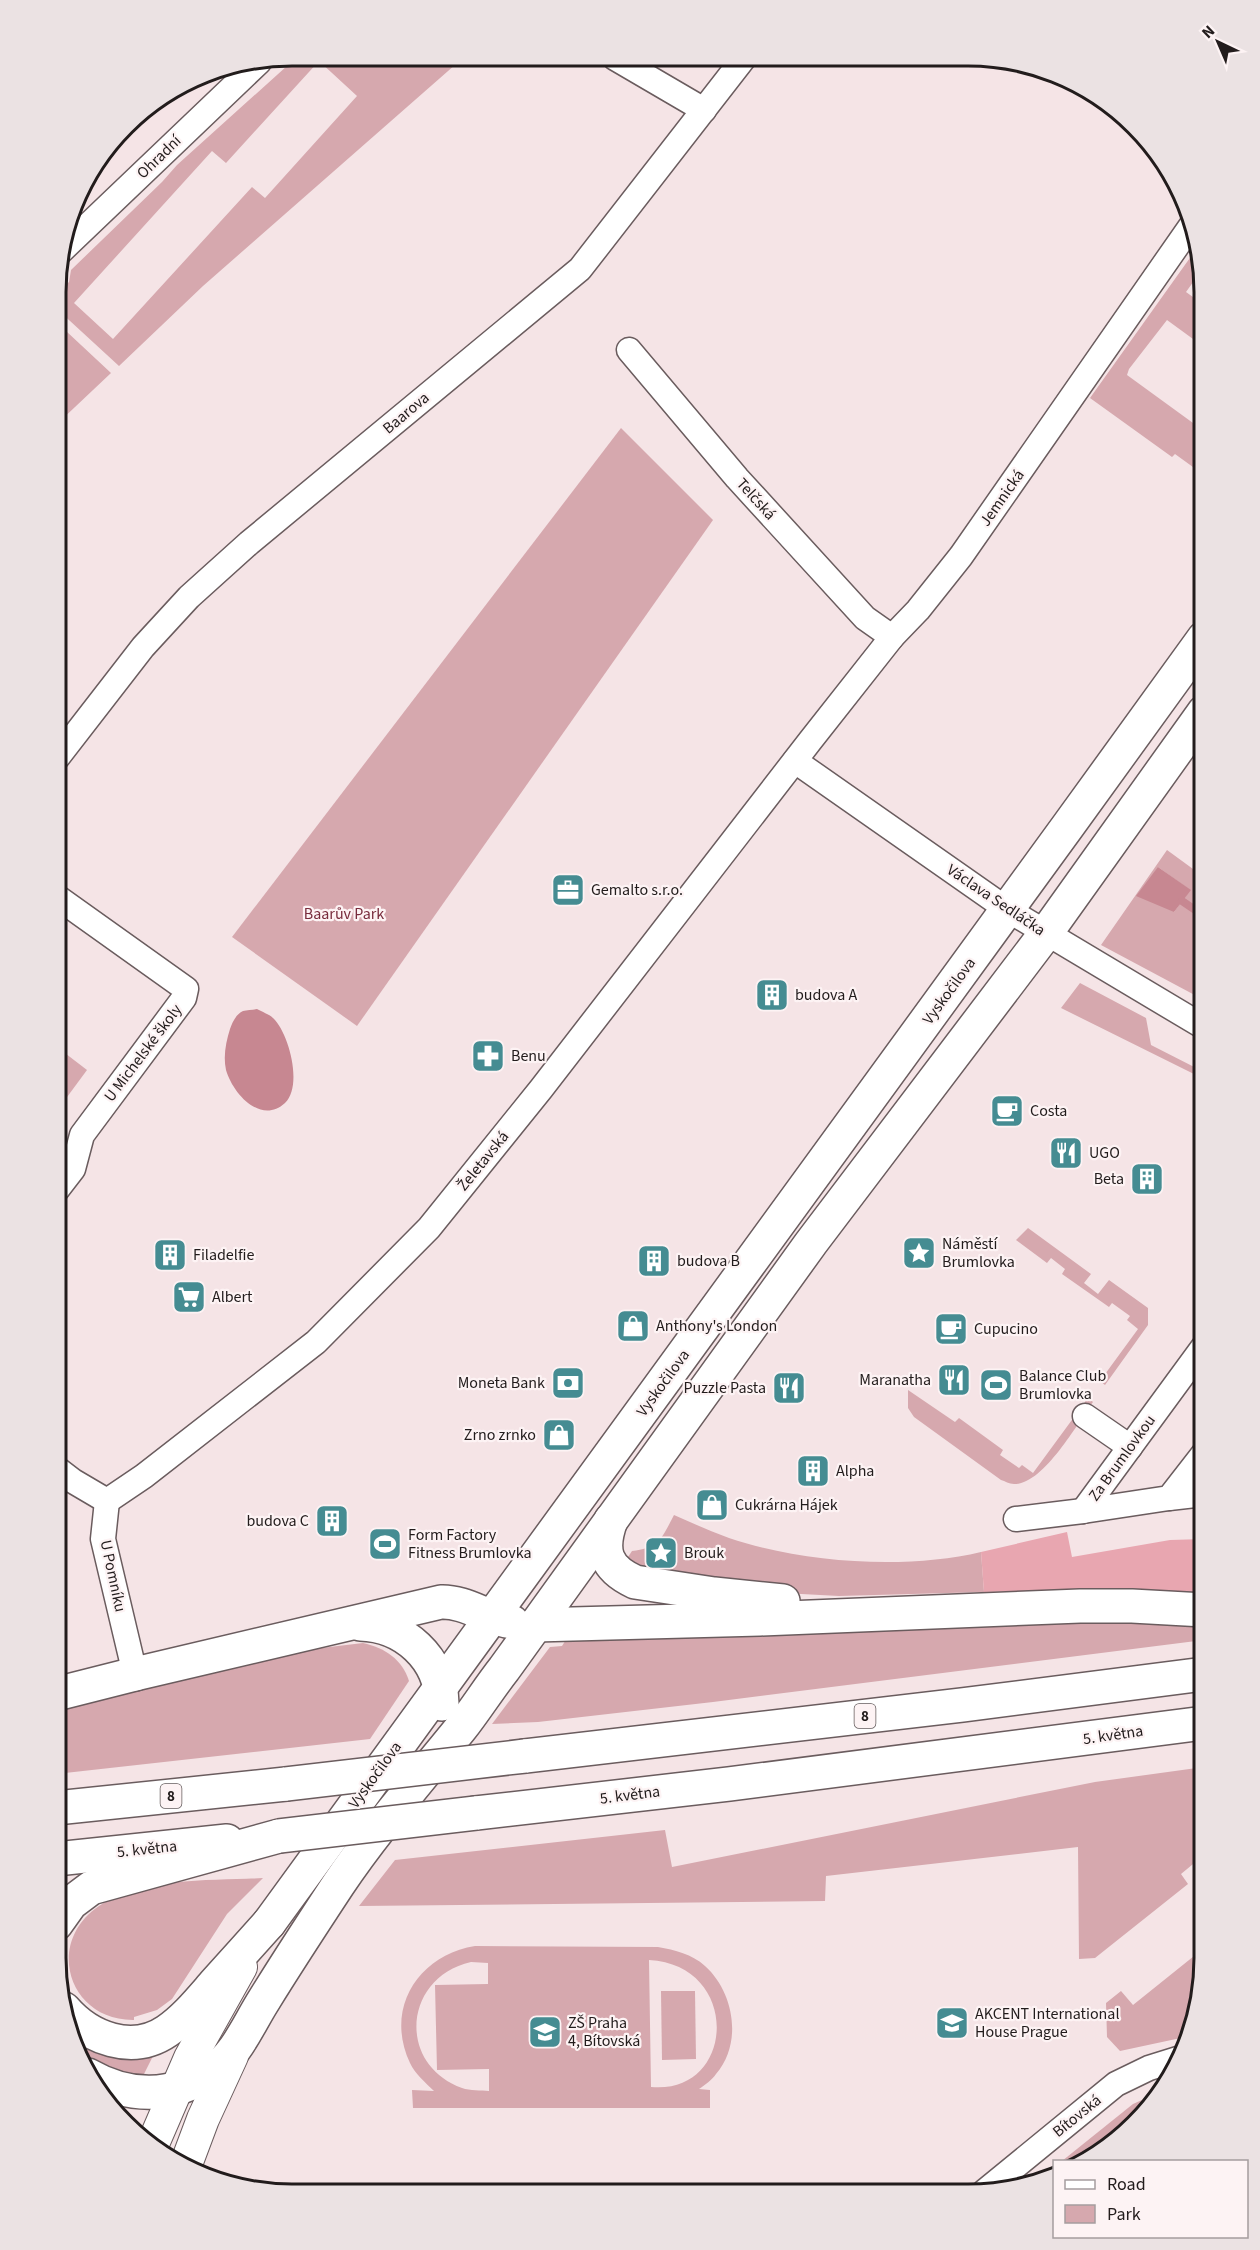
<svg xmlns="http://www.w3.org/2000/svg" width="1260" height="2250" viewBox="0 0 1260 2250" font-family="'Source Sans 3',sans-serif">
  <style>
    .green { fill: #d6a8ae; fill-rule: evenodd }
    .forest { fill: #e8a6b0 }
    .water { fill: #c78791 }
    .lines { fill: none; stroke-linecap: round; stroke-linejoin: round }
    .stream { stroke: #c78791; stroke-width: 8 }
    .minor-casing { stroke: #6a5c5e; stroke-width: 27 }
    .tertiary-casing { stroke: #6a5c5e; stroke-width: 34 }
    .secondary-casing { stroke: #6a5c5e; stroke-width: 36 }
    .trunk-casing { stroke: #6a5c5e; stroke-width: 36 }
    .minor { stroke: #fff; stroke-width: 24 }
    .tertiary { stroke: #fff; stroke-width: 32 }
    .secondary { stroke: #fff; stroke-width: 33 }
    .trunk { stroke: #fff; stroke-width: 33 }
    .trunk-bridge-casing { stroke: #6a5c5e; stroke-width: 36; stroke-linecap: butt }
    .trunk-bridge { stroke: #fff; stroke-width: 33 }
    .labels { text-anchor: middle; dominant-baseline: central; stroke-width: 4.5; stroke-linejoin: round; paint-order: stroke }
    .shield { fill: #fdf3f4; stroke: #645c5d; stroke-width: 1.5 }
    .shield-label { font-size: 15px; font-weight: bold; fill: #221c1c }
    .street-label { font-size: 16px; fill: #221c1c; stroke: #fdf3f4 }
    .poi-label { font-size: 16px; fill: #221c1c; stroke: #fdf3f4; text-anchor: start }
    .park-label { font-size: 16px; fill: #782b3c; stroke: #fdf3f4 }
    .rim { fill: none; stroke: #221c1c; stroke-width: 3 }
  </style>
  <rect width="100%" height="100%" fill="#f5e4e6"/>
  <g class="green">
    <path d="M 298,56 L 315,56 L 317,58 L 320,56 L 464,57 L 203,286 L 119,366 L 57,309 L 57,293 L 69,282 L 71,270 L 162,182 L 177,165 ZM 319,61 L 357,96 L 265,198 L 252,187 L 113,339 L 74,303 L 212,151 L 226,163 Z"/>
    <path d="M 1197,248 L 1201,271 L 1186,292 L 1204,305 L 1204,347 L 1167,320 L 1129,369 L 1127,375 L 1204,431 L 1204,459 L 1203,464 L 1204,466 L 1204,475 L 1175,454 L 1172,457 L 1090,398 Z"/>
    <path d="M 66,331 L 111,373 L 57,424 L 57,376 L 61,371 L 57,367 L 57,340 Z"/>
    <path d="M 621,428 L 713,520 L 357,1026 L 232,937 Z"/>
    <path d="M 1167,850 L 1204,877 L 1204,1000 L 1101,945 ZM 1158,867 L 1190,890 L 1174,912 Z"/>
    <path d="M 1080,983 L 1146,1018 L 1151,1045 L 1204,1072 L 1204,1079 L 1061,1008 Z"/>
    <path d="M 57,1047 L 87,1070 L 56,1112 Z"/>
    <path d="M 1028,1228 L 1091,1274 L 1084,1283 L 1098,1294 L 1109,1280 L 1148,1308 L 1148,1325 L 1105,1385 L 1100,1381 L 1138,1329 L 1127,1320 L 1130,1316 L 1112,1303 L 1109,1307 L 1062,1274 L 1065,1269 L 1051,1258 L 1047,1263 L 1016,1240 Z"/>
    <path d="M 908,1390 L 955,1422 L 959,1418 L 1003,1450 L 1000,1455 L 1019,1468 L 1022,1465 L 1033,1473 L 1088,1398 L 1093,1402 C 1077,1424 1043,1485 1014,1484 C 1009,1484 1005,1481 1001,1480 L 914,1417 L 908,1408 Z"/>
    <path d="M 674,1515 C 692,1523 710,1531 729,1538 C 802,1563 906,1570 981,1552 L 984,1592 L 839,1596 L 764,1592 L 624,1563 L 632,1551 C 659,1548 662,1538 674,1515 Z"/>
    <path d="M 1105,1620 L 1204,1623 L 1204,1640 L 713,1702 L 538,1722 L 492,1724 L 550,1647 L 562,1646 L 567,1638 Z"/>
    <path d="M 363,1643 C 385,1648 402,1659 409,1681 L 370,1739 L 56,1774 L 56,1709 L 313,1649 Z"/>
    <path d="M 1204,1767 L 1204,1855 L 1181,1874 L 1188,1884 L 1095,1958 L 1079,1959 L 1078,1847 L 826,1876 L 825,1901 L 359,1906 L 395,1860 L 665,1830 L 672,1867 L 1095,1782 Z"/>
    <path d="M 263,1878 L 227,1914 L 172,1999 L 157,2010 L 134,2017 L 134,2020 C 69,2021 44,1943 99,1906 C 141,1877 213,1881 263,1878 Z"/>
    <path d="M 475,1946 L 658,1947 C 675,1950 692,1954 705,1966 C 734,1992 743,2043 716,2074 C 712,2080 705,2085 699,2089 L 710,2090 L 710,2108 L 413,2108 L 412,2090 L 434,2091 C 425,2082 415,2074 410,2063 C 384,2008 419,1955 475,1946 ZM 649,1960 C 742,1965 736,2095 651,2087 ZM 471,1962 L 488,1963 L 488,1984 L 435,1985 L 437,2070 L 489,2069 L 489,2091 C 481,2090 470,2091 462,2088 C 396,2064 404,1977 471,1962 Z"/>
    <path d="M 1204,1948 L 1204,1974 L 1190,2036 L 1120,2051 L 1107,2037 L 1106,2003 L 1121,1991 L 1133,2005 Z"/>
    <path d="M 661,1991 L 695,1991 L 696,2059 L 662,2060 Z"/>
    <path d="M 68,2035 C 95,2046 125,2065 154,2054 L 142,2078 L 122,2074 L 84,2057 L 77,2053 Z"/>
    <path d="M 1162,2091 C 1150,2112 1105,2158 1081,2162 C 1075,2162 1068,2162 1062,2161 L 1133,2104 Z"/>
  </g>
  <path class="forest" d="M 1067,1532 L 1072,1557 L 1170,1540 L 1204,1539 L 1204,1594 L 1132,1589 L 984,1592 L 981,1552 Z"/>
  <g class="water">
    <path d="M 1158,867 L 1191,890 L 1174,912 L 1136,896 Z"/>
    <path d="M 257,1009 C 262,1012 269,1014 273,1018 C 289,1033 303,1086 285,1103 C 261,1125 233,1094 226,1070 C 223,1056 226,1042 230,1029 C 232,1023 236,1014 243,1011 C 247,1010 253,1010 257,1009 Z"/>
  </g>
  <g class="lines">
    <path class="stream" d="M 1182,901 L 1204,916"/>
    <defs>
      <g id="minor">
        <path d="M 615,58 L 704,110"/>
        <path d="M 60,252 L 259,62"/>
        <path d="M 629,350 L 737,478 L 865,618 L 892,637"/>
        <path d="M 57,758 L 143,647 L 189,597 L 249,543 L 580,269 L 744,58"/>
        <path d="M 795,761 L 1008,910 L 1204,1027"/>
        <path d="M 56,1191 L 73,1169 L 82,1135 L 184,998 L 186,989 L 57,897"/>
        <path d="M 1085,1416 L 1130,1447"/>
        <path d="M 1204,1453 L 1169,1498 L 1083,1511 L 1204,1346"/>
        <path d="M 56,1468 L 73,1481 L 107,1501"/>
        <path d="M 1169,1498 L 1204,1494"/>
        <path d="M 107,1501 L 144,1476 L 316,1342 L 429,1228 L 541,1089 L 810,741 L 892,637 L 918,610 L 961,556 L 1193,223"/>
        <path d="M 107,1501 L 103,1539 L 135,1674"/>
        <path d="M 1016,1519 L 1083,1511"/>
        <path d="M 984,2192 L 1116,2084 L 1149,2068 L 1181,2058"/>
      </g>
      <g id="tertiary">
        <path d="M 152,2146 L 190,2058 L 241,1967"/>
        <path d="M 185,2167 L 203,2119 L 232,2056"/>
      </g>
      <g id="secondary">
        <path d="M 360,1624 C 404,1625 441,1658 442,1704"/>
        <path d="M 135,1674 L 441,1602 C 465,1601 488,1619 512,1622"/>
        <path d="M 56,1859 L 227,1841"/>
        <path d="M 269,1923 C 578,1494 894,1068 1204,638"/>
        <path d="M 88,2075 C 128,2098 172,2099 211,2072 C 237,2055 248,2025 264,2000 C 288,1961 313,1923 338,1885 C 375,1830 419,1780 461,1728 C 476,1709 489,1688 504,1669 L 811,1243 L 1046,933 L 1204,712"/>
      </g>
      <g id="trunk">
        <path d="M 611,1520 C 600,1551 605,1568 635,1582 L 714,1594 L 783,1601"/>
        <path d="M 535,1625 L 760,1619 L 1080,1606 L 1132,1606 L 1204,1610"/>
        <path d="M 56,1694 L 135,1674"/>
        <path d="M 525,1756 L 962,1705 L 1204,1674"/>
        <path d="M 56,1808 L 286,1784"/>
        <path d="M 476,1813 L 729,1784 L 1204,1723"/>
        <path d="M 56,1924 L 71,1903 L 91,1888 L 279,1836"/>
        <path d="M 64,2009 C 89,2038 132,2055 167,2031 C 186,2018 201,1999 216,1982 C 234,1962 251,1943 269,1923"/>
      </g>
    </defs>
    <use href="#minor" class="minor-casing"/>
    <use href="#tertiary" class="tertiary-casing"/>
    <use href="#secondary" class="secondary-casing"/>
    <use href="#trunk" class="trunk-casing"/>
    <use href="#minor" class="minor"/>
    <use href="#tertiary" class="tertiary"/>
    <use href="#secondary" class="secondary"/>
    <use href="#trunk" class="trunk"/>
    <defs>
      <g id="trunk-bridge">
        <path d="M 286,1784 L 525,1756"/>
        <path d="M 279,1836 L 476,1813"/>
      </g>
    </defs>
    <use href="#trunk-bridge" class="trunk-bridge-casing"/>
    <use href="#trunk-bridge" class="trunk-bridge"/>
  </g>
  <defs>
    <symbol id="office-square" viewBox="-11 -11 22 22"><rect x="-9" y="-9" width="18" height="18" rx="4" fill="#458c92" stroke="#fdf3f4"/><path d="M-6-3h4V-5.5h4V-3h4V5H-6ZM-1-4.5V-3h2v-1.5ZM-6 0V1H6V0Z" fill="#fff"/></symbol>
    <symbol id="building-square" viewBox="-11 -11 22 22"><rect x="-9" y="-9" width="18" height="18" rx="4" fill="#458c92" stroke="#fdf3f4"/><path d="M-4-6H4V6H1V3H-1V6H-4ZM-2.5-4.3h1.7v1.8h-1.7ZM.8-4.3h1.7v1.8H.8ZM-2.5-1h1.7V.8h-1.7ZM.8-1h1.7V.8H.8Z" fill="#fff"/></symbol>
    <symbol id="pharmacy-square" viewBox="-11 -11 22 22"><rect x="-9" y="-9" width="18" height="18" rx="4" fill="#458c92" stroke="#fdf3f4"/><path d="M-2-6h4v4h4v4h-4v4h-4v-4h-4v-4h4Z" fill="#fff"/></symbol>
    <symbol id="cafe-square" viewBox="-11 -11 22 22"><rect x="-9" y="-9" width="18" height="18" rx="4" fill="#458c92" stroke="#fdf3f4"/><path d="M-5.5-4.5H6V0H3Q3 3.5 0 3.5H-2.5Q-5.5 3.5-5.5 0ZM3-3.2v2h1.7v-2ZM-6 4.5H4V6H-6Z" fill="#fff"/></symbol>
    <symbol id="restaurant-square" viewBox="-11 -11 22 22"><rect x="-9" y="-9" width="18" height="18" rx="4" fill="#458c92" stroke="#fdf3f4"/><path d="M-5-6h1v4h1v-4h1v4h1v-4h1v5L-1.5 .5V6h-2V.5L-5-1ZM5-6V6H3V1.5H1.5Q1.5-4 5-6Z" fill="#fff"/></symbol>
    <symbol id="sight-square" viewBox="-11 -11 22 22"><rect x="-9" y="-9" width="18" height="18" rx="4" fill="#458c92" stroke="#fdf3f4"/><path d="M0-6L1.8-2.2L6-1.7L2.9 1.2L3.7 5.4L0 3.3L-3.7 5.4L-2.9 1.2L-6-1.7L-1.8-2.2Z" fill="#fff"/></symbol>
    <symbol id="supermarket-square" viewBox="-11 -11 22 22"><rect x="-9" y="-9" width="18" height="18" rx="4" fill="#458c92" stroke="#fdf3f4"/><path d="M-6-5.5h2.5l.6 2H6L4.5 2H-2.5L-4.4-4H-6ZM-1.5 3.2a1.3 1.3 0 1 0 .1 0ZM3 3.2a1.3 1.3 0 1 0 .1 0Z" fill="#fff"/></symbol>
    <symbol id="shop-square" viewBox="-11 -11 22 22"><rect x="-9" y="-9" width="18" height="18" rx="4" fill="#458c92" stroke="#fdf3f4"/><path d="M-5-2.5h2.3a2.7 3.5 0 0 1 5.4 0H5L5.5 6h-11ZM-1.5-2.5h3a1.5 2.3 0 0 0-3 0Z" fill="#fff"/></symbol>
    <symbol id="bank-square" viewBox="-11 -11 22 22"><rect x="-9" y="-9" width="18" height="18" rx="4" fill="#458c92" stroke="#fdf3f4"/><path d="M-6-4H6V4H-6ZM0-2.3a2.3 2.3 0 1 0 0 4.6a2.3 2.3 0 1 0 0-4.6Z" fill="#fff"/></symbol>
    <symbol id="stadium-square" viewBox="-11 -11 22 22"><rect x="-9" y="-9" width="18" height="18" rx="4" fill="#458c92" stroke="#fdf3f4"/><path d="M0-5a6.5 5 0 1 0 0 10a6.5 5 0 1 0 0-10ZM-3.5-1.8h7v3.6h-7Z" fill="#fff"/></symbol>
    <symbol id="school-square" viewBox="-11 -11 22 22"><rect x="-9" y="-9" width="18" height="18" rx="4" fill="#458c92" stroke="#fdf3f4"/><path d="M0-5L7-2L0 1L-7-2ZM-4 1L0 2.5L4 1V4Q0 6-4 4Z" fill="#fff"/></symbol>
  </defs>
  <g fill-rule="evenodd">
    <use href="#office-square" x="549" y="871" width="38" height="38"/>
    <use href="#building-square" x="753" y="976" width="38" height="38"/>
    <use href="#pharmacy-square" x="469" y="1037" width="38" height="38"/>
    <use href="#cafe-square" x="988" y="1092" width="38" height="38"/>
    <use href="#restaurant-square" x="1047" y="1134" width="38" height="38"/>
    <use href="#building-square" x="1128" y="1160" width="38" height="38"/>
    <use href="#sight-square" x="900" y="1234" width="38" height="38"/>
    <use href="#building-square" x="151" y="1236" width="38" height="38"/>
    <use href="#building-square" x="635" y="1242" width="38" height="38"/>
    <use href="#supermarket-square" x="170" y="1278" width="38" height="38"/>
    <use href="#shop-square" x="614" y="1307" width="38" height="38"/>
    <use href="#cafe-square" x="932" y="1310" width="38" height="38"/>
    <use href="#restaurant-square" x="935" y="1361" width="38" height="38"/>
    <use href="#bank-square" x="549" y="1364" width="38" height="38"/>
    <use href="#stadium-square" x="977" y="1366" width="38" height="38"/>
    <use href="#restaurant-square" x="770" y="1369" width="38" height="38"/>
    <use href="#shop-square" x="540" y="1416" width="38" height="38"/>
    <use href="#building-square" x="794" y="1452" width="38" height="38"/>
    <use href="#shop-square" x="693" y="1486" width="38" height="38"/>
    <use href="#building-square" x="313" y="1502" width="38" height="38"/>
    <use href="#stadium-square" x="366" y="1525" width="38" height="38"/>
    <use href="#sight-square" x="642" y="1534" width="38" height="38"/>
    <use href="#school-square" x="933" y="2004" width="38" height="38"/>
    <use href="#school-square" x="526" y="2013" width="38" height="38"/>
  </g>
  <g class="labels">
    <g class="shield">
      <rect x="854.5" y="1704" width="21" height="24" rx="4.5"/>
      <rect x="160.5" y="1784" width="21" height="24" rx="4.5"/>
    </g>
    <g class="shield-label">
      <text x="865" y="1716">8</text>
      <text x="171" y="1796">8</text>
    </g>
    <g class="street-label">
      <text transform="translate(159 157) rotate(-44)">Ohradní</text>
      <text transform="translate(406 413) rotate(-40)">Baarova</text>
      <text transform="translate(1002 498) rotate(-55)">Jemnická</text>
      <text transform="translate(756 499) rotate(48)">Telčská</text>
      <text transform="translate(996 900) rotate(34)">Václava Sedláčka</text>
      <text transform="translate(949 991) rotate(-54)">Vyskočilova</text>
      <text transform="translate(143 1053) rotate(-53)">U Michelské školy</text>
      <text transform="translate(483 1161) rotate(-51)">Želetavská</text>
      <text transform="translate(663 1383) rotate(-54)">Vyskočilova</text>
      <text transform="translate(1122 1458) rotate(-54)">Za Brumlovkou</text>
      <text transform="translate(113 1576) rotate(78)">U Pomníku</text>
      <text transform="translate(1113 1735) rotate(-8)">5. května</text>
      <text transform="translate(375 1775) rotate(-54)">Vyskočilova</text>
      <text transform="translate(630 1795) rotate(-7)">5. května</text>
      <text transform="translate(147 1849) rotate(-6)">5. května</text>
      <text transform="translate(1077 2116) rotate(-39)">Bítovská</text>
    </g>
    <g class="poi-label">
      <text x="591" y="890">Gemalto s.r.o.</text>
      <text x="795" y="995">budova A</text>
      <text x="511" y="1056">Benu</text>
      <text x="1030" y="1111">Costa</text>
      <text x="1089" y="1153">UGO</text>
      <text x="1124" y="1179" text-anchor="end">Beta</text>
      <text x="942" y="1244">Náměstí<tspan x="942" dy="18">Brumlovka</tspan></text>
      <text x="193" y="1255">Filadelfie</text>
      <text x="677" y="1261">budova B</text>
      <text x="212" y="1297">Albert</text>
      <text x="656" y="1326">Anthony's London</text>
      <text x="974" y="1329">Cupucino</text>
      <text x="1019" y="1376">Balance Club<tspan x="1019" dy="18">Brumlovka</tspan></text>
      <text x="931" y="1380" text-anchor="end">Maranatha</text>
      <text x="545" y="1383" text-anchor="end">Moneta Bank</text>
      <text x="766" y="1388" text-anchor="end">Puzzle Pasta</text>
      <text x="536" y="1435" text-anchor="end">Zrno zrnko</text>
      <text x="836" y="1471">Alpha</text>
      <text x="735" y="1505">Cukrárna Hájek</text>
      <text x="309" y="1521" text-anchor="end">budova C</text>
      <text x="408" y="1535">Form Factory<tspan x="408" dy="18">Fitness Brumlovka</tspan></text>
      <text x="684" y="1553">Brouk</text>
      <text x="975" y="2014">AKCENT International<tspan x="975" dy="18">House Prague</tspan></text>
      <text x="568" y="2023">ZŠ Praha<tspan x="568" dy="18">4, Bítovská</tspan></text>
    </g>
    <g class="park-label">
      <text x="344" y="914">Baarův Park</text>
    </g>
  </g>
  <path d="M0 0H1260V2250H0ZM292 66H968A226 226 0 0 1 1194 292V1958A226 226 0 0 1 968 2184H292A226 226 0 0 1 66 1958V292A226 226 0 0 1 292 66Z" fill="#ebe2e3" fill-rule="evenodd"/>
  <path class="rim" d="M292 66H968A226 226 0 0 1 1194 292V1958A226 226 0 0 1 968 2184H292A226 226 0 0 1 66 1958V292A226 226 0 0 1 292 66Z"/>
  <rect x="1053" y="2160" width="195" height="78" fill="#fdf3f4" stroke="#a59d9e" stroke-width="1.5"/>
  <rect x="1065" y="2180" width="30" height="9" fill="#ffffff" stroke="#a59d9e" stroke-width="1.5"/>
  <text x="1107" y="2190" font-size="18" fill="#221c1c">Road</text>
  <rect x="1065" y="2205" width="30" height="18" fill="#d6a8ae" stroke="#a59d9e" stroke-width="1.5"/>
  <text x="1107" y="2220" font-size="18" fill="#221c1c">Park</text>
  <g transform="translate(1218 42) rotate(316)" stroke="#fdf3f4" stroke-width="4.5" paint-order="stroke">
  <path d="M0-4.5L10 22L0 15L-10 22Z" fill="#221c1c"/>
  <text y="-9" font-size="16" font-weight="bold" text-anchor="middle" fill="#221c1c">N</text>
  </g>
</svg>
